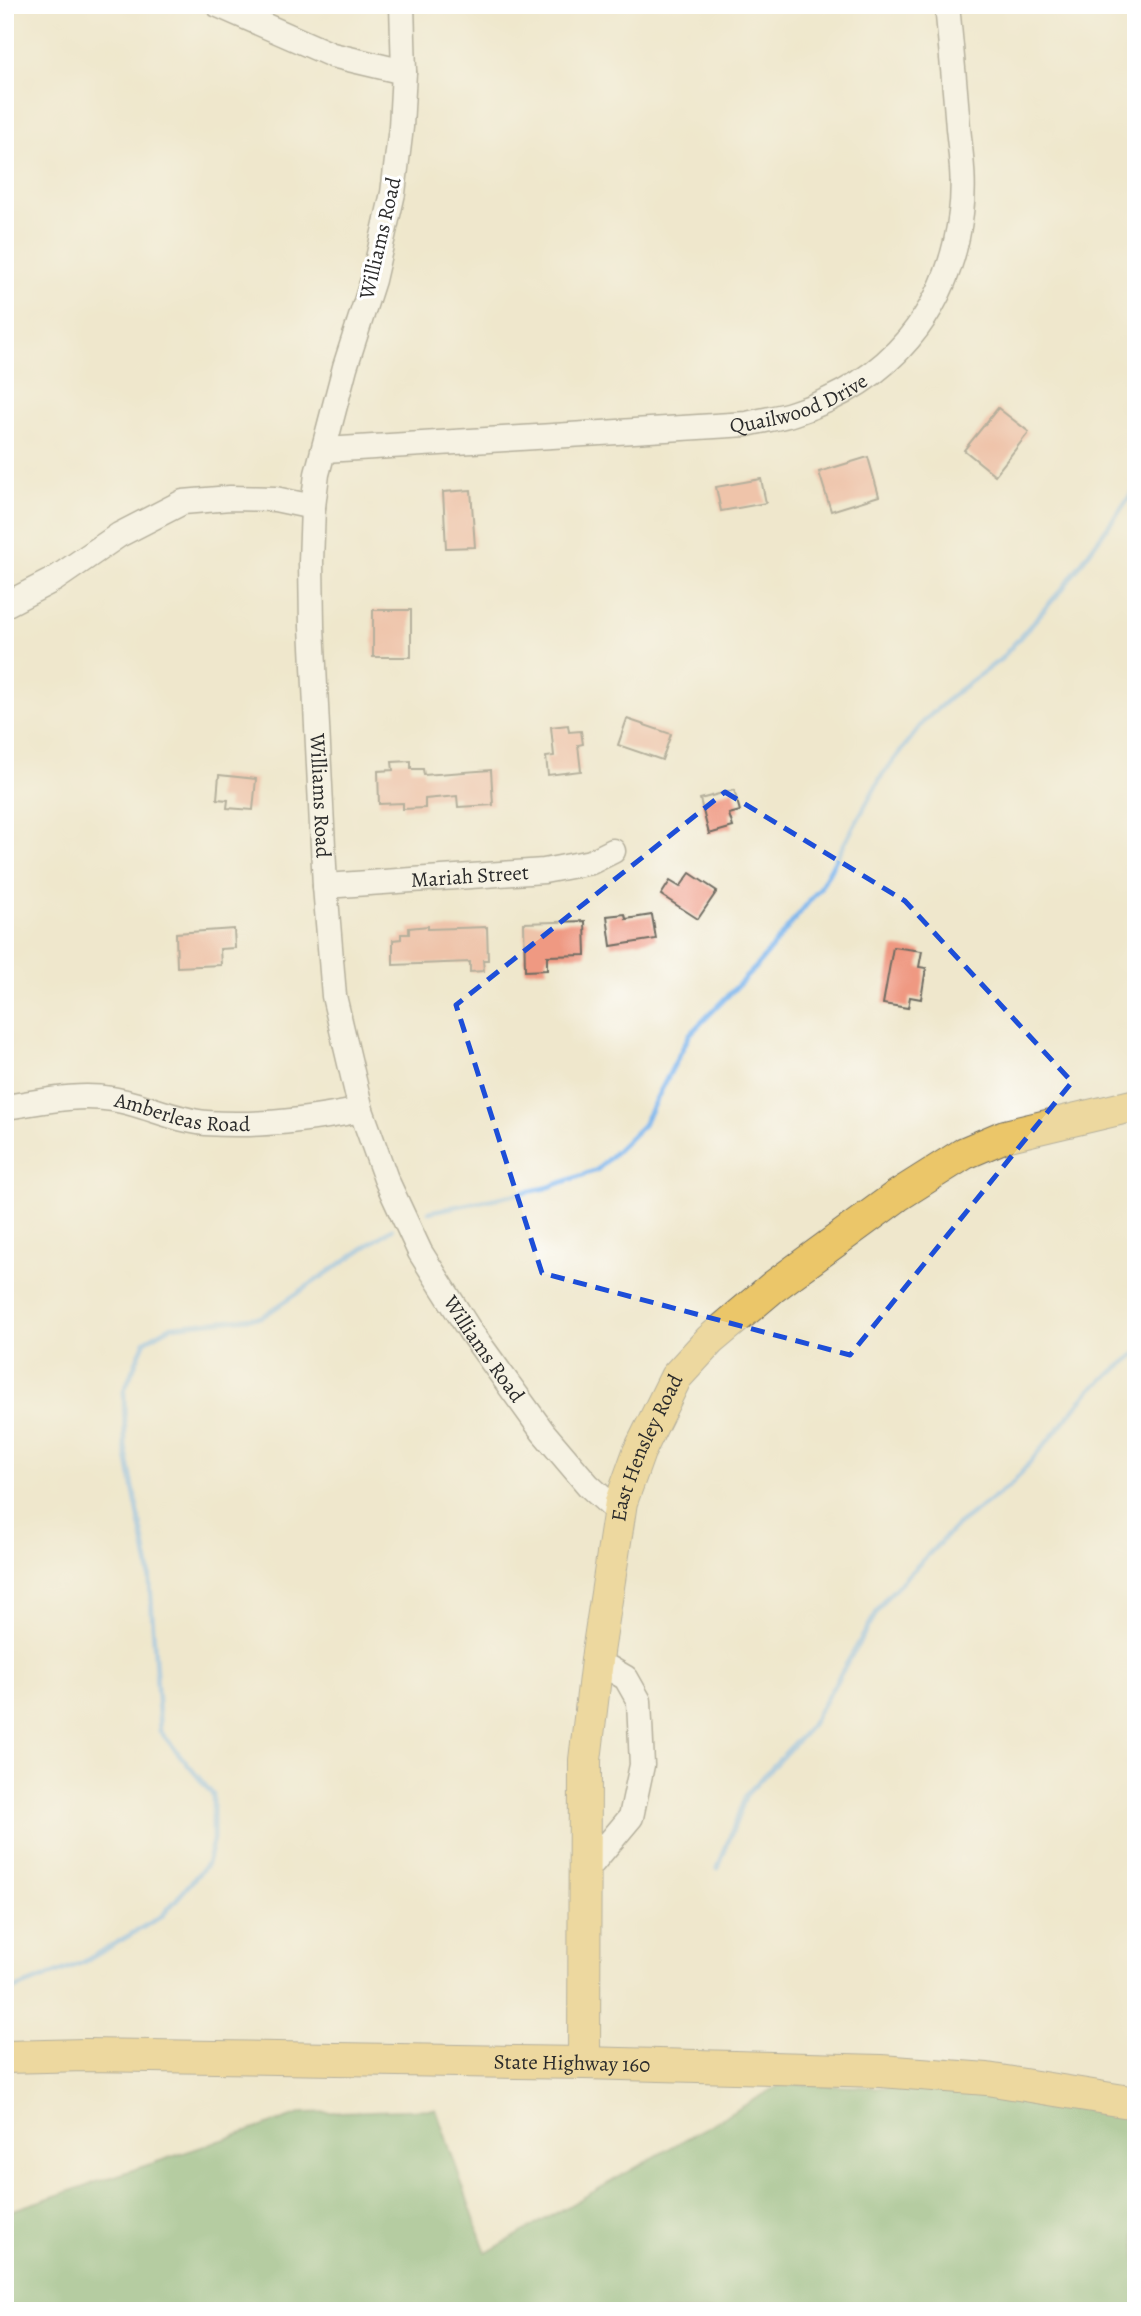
<svg xmlns="http://www.w3.org/2000/svg" width="1141" height="2316" viewBox="0 0 1141 2316" font-family="Alegreya,serif">
  <style>
    .forest { fill: #6fac6e; stroke: #4d6c4c; stroke-width: 2 }
    .lines { fill: none; stroke-linecap: round; stroke-linejoin: round }
    .stream { stroke: #7bb5ec; stroke-width: 5 }
    .building { fill: #ef9982 }
    .minor-casing { stroke: #706d63; stroke-width: 27 }
    .major-casing { stroke: #706d63; stroke-width: 34 }
    .minor { stroke: #fff; stroke-width: 24 }
    .major { stroke: #ebc669; stroke-width: 32 }
    .marked { fill: none; stroke: #1d4ed8; stroke-width: 5; stroke-dasharray: 14 9; stroke-linejoin: round }
    .labels { text-anchor: middle; dominant-baseline: central; stroke-width: 6; stroke-linejoin: round; paint-order: stroke }
    .street-label { font-size: 21px; fill: #2b2b2b; stroke: #fff }
  </style>
  <rect width="100%" height="100%" fill="#fff"/>
  <filter id="ink" filterUnits="userSpaceOnUse"><feTurbulence type="fractalNoise" baseFrequency=".0143" numOctaves="2"/><feDisplacementMap in="SourceGraphic" scale="14" xChannelSelector="R" yChannelSelector="G"/><feConvolveMatrix kernelMatrix="1 2 1 2 8 2 1 2 1" color-interpolation-filters="sRGB"/></filter>
  <filter id="wash" filterUnits="userSpaceOnUse"><feTurbulence type="fractalNoise" baseFrequency=".00686" numOctaves="4" result="noise"/><feDisplacementMap in="SourceGraphic" scale="28" xChannelSelector="R" yChannelSelector="G"/><feGaussianBlur stdDeviation="1.57" result="paint"/><feColorMatrix in="noise" values="0 0 0 0 0 0 0 0 0 0 0 0 0 0 0 0 0 1.4 0 .05"/><feComposite in="paint" operator="in"/></filter>
  <g filter="url(#wash)">
    <rect width="100%" height="100%" fill="#efe7cc"/>
    <path class="forest" d="M 782,2084 L 987,2091 L 1136,2116 L 1136,2311 L 5,2311 L 7,2212 L 303,2113 L 436,2109 L 486,2253 Z"/>
    <g class="lines">
      <g class="stream">
        <path d="M 429,1212 L 546,1188 L 597,1170 L 643,1125 L 690,1034 L 756,967 L 820,888 L 881,777 L 925,720 L 954,694 L 1001,659 L 1063,588 L 1136,488"/>
        <path d="M 718,1868 L 746,1795 L 809,1728 L 884,1600 L 957,1525 L 1012,1484 L 1091,1389 L 1136,1354"/>
        <path d="M 5,1993 L 84,1962 L 162,1916 L 207,1864 L 213,1840 L 213,1795 L 160,1731 L 149,1568 L 125,1446 L 124,1391 L 145,1341 L 172,1326 L 262,1317 L 392,1229"/>
      </g>
    </g>
    <g id="blocks">
      <g class="building">
        <path d="M 998,408 L 1029,432 L 995,475 L 964,450 Z"/>
        <path d="M 868,457 L 879,496 L 831,511 L 819,472 Z"/>
        <path d="M 761,479 L 766,503 L 721,511 L 716,487 Z"/>
        <path d="M 471,490 L 475,547 L 446,548 L 443,492 Z"/>
        <rect x="373" y="610" width="38" height="47"/>
        <path d="M 627,719 L 671,734 L 662,760 L 618,745 Z"/>
        <path d="M 568,725 L 569,732 L 581,731 L 583,744 L 578,745 L 581,771 L 548,775 L 546,757 L 554,756 L 551,727 Z"/>
        <path d="M 411,761 L 411,769 L 423,769 L 424,775 L 491,770 L 493,805 L 458,807 L 457,796 L 425,799 L 425,808 L 403,809 L 403,803 L 379,804 L 378,771 L 393,770 L 392,762 Z"/>
        <path d="M 219,775 L 256,779 L 253,810 L 227,808 L 228,800 L 217,799 Z"/>
        <path d="M 734,790 L 740,811 L 729,814 L 733,827 L 709,834 L 700,799 Z"/>
        <path d="M 690,873 L 717,891 L 698,919 L 661,895 L 670,881 L 680,887 Z"/>
        <path d="M 625,914 L 626,919 L 652,915 L 656,939 L 611,946 L 607,916 Z"/>
        <path d="M 585,921 L 586,955 L 547,956 L 547,970 L 525,971 L 524,923 Z"/>
        <path d="M 428,926 L 428,929 L 487,927 L 488,960 L 483,960 L 484,971 L 470,972 L 470,962 L 393,965 L 393,940 L 401,939 L 401,934 L 409,934 L 409,928 Z"/>
        <path d="M 234,929 L 235,948 L 220,949 L 221,965 L 177,967 L 176,933 Z"/>
        <path d="M 893,947 L 922,951 L 919,967 L 926,968 L 921,999 L 910,997 L 908,1008 L 883,1004 Z"/>
      </g>
    </g>
  </g>
  <g filter="url(#ink)">
    <use href="#blocks" fill-opacity="0" stroke="#706d63" stroke-width="2"/>
    <g class="lines">
      <defs>
        <g id="minor">
          <path d="M 218,5 L 332,55 L 404,72"/>
          <path id="s1" d="M 402,5 L 404,72 L 401,127 L 393,193 L 373,280 L 345,367 L 317,474 L 313,507 L 311,562 L 312,626 L 325,886 L 334,996 L 361,1110 L 386,1179 L 420,1252 L 470,1331 L 543,1432 L 588,1485 L 619,1513"/>
          <path id="s2" d="M 325,450 L 747,424 C 762,420 779,418 794,413 C 889,383 949,312 961,213 C 965,185 961,155 958,128 C 955,87 951,46 947,5"/>
          <path d="M 5,605 L 55,579 L 119,535 L 183,502 L 230,498 L 275,499 L 313,507"/>
          <path id="s3" d="M 325,886 L 544,871 L 591,862 L 613,851"/>
          <path id="s4" d="M 5,1107 C 41,1102 76,1093 112,1099 C 144,1104 173,1120 206,1123 C 257,1127 311,1120 361,1110"/>
          <path d="M 584,1873 L 631,1817 L 642,1765 L 639,1701 L 626,1678 L 597,1661"/>
        </g>
        <g id="major">
          <path id="s5" d="M 5,2057 L 86,2055 L 584,2063 L 881,2071 L 987,2079 L 1136,2103"/>
          <path id="s6" d="M 584,2063 L 585,1760 L 598,1652 L 621,1502 L 639,1452 L 676,1377 L 710,1340 L 773,1287 L 897,1196 L 965,1153 L 1005,1136 L 1136,1105"/>
        </g>
      </defs>
      <use href="#minor" class="minor-casing"/>
      <use href="#major" class="major-casing"/>
      <use href="#minor" class="minor"/>
      <use href="#major" class="major"/>
    </g>
  </g>
  <path d="M0 0H1141V2316H0ZM 725,792 L 905,901 L 1072,1082 L 850,1355 L 542,1273 L 456,1005 Z" fill="#efe7cc" fill-opacity=".55" fill-rule="evenodd"/>
  <path class="marked" d="M 725,792 L 905,901 L 1072,1082 L 850,1355 L 542,1273 L 456,1005 Z"/>
  <g class="labels">
    <g class="street-label">
      <text transform="translate(380 238) rotate(-77)">Williams Road</text>
      <text stroke="none"><textPath href="#s2" startOffset="478">Quailwood Drive</textPath></text>
      <text stroke="none"><textPath href="#s1" startOffset="802">Williams Road</textPath></text>
      <text stroke="none"><textPath href="#s3" startOffset="145">Mariah Street</textPath></text>
      <text stroke="none"><textPath href="#s4" startOffset="180">Amberleas Road</textPath></text>
      <text stroke="none"><textPath href="#s1" startOffset="1390">Williams Road</textPath></text>
      <text stroke="none"><textPath href="#s6" startOffset="623">East Hensley Road</textPath></text>
      <text stroke="none"><textPath href="#s5" startOffset="567">State Highway 160</textPath></text>
    </g>
  </g>
  <rect width="1141" height="2316" fill="none" stroke="#fff" stroke-width="28"/>
</svg>
